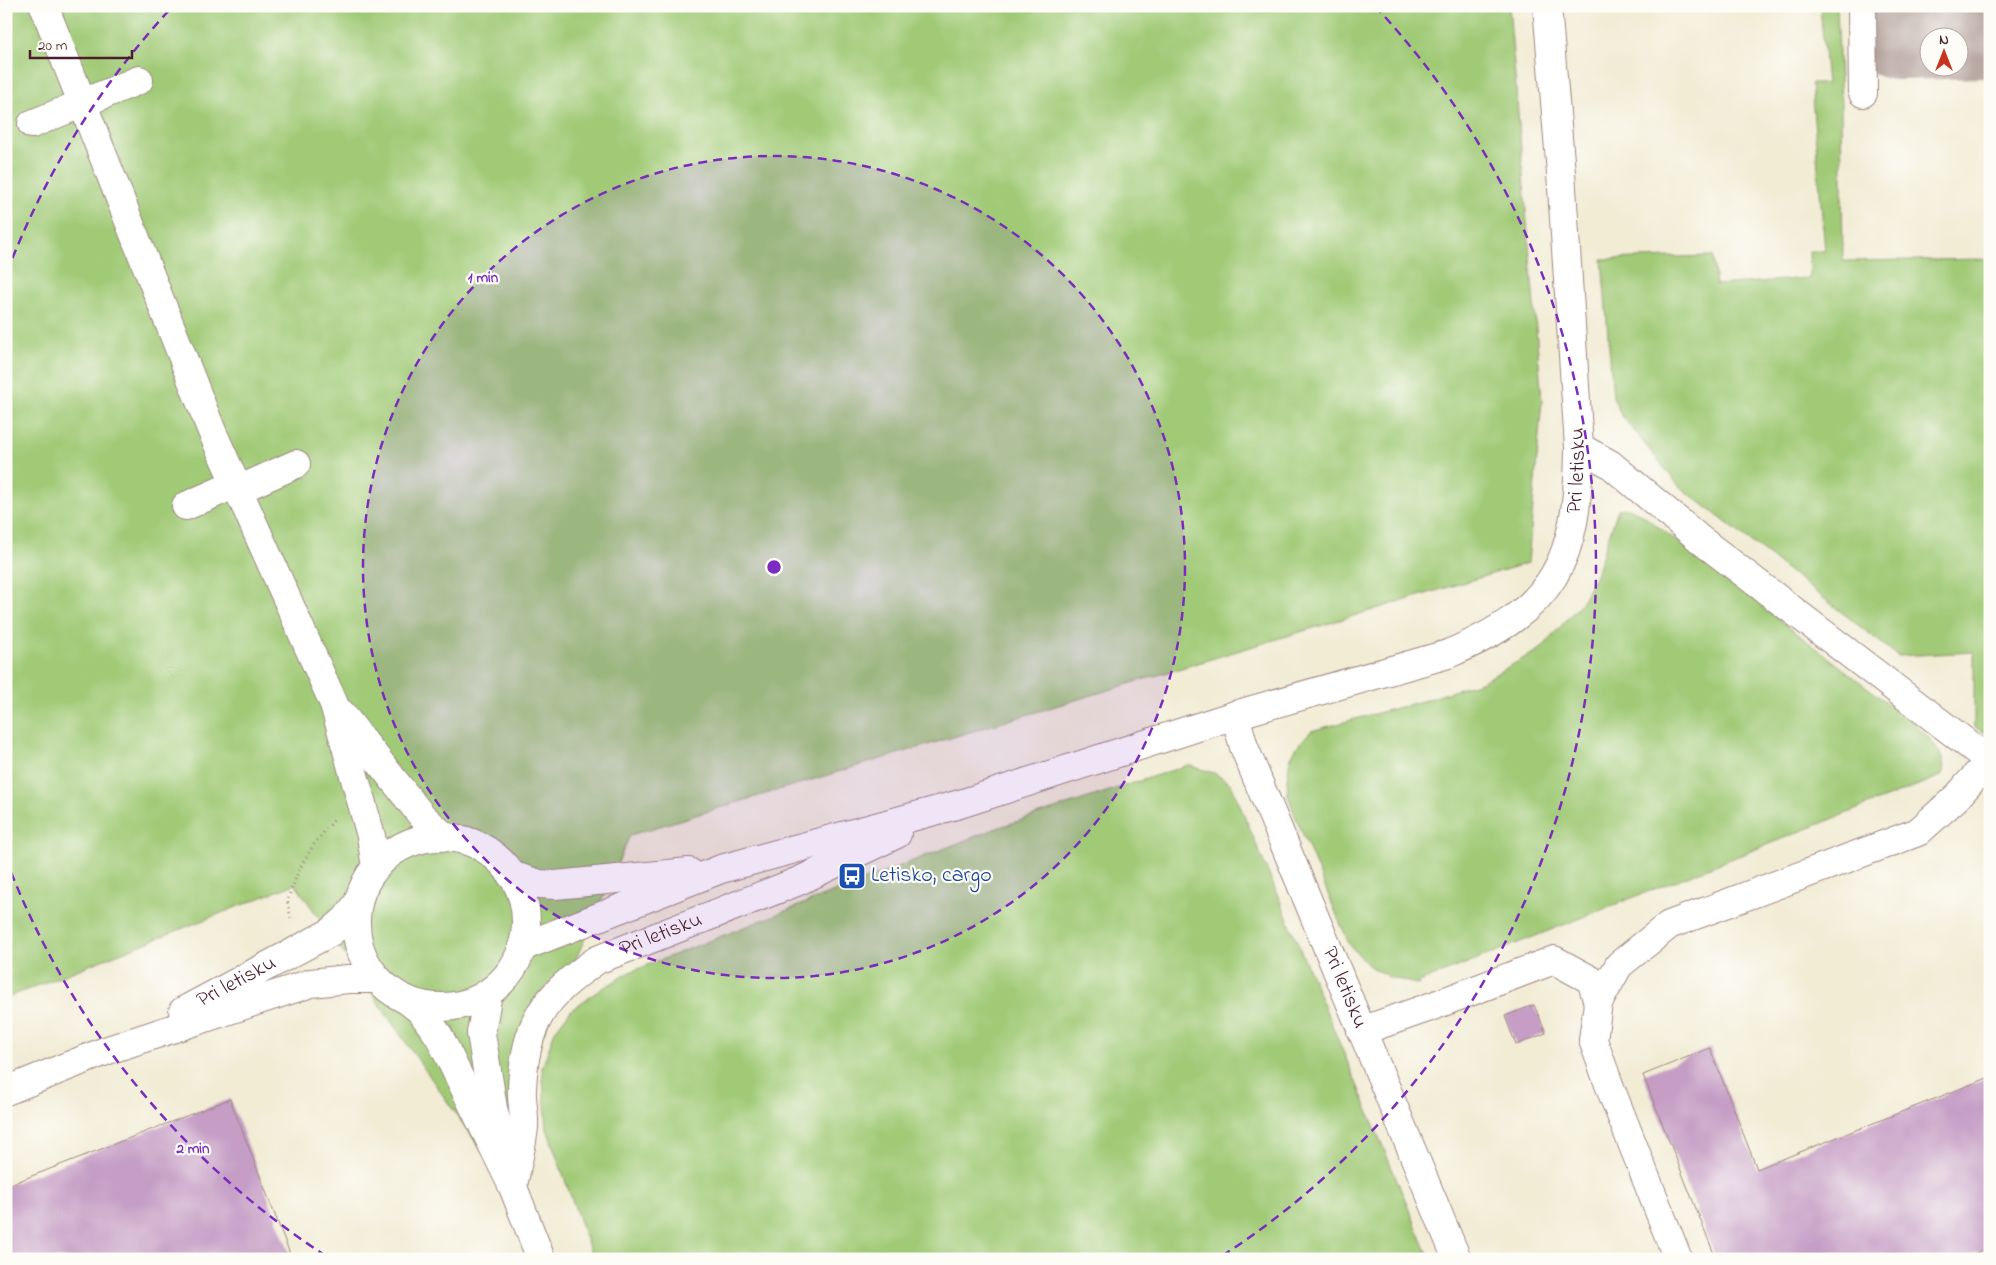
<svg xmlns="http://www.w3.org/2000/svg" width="1996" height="1265" viewBox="0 0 1996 1265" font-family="'Indie Flower',sans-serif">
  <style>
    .green { fill: #a1ca77; stroke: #767451 }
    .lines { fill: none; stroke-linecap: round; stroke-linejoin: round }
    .taxiway { stroke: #9e8680; stroke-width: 92 }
    .building { fill: #c59dc5 }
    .minor-casing { stroke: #9e8680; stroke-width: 30 }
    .path { stroke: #9e8680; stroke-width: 3; stroke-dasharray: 1 4; stroke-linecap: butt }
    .minor { stroke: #fff; stroke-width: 28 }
    .ring { fill: none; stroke: #7b2cbf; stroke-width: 2.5; stroke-dasharray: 9 6 }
    .labels { text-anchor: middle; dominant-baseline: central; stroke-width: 4.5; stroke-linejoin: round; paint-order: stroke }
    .street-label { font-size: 22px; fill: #4a1f2b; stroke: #fdfcf7 }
    .transit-label { font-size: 22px; fill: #164399; stroke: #fdfcf7; text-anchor: start }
    .centre { fill: #7b2cbf; stroke: #fdfcf7; stroke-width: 2.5 }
    .ring-label { font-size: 15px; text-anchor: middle; font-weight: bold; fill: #7b2cbf; stroke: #fdfcf7; stroke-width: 4.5; stroke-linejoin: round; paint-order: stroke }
  </style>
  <rect width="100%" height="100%" fill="#fdfcf7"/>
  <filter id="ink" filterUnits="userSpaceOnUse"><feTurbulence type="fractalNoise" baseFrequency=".02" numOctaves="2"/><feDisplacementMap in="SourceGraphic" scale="10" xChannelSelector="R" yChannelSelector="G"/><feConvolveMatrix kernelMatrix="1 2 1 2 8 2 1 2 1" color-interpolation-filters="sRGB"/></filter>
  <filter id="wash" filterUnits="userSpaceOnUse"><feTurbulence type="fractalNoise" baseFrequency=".0096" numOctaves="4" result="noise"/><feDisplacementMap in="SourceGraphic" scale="20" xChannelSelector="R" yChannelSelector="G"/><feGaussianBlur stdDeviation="1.12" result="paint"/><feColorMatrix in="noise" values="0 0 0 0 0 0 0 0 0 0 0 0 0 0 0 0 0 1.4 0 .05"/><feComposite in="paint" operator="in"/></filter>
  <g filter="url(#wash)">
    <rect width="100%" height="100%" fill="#f2ecd5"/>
    <g class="green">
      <path d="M 6,6 L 1509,6 L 1542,400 L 1528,563 L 630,835 L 542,1037 L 505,1184 L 295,884 L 6,998 Z"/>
      <path d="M 1820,6 L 1837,6 L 1841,106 L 1843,261 L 1990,259 L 1990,735 L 1974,727 L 1974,652 L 1898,656 L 1679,486 L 1620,413 L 1613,397 L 1602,259 L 1713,256 L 1716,285 L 1810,278 L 1809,251 L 1825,251 L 1811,84 L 1827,84 Z"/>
      <path d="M 1629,508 L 1643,515 L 1915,724 C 1926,734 1952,759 1941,776 L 1419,982 L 1420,985 L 1389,977 L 1368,965 L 1349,944 L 1296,818 L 1288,795 L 1287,779 L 1290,759 L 1298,745 L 1311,731 L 1426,700 L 1483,681 L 1542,648 L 1581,603 L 1595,577 L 1618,509 Z"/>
      <path d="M 1188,765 L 1214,773 L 1231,784 L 1430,1259 L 593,1259 L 547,1129 L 542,1068 L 555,1031 L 571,1010 L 595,993 L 630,972 L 994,829 Z"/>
    </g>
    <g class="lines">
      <path class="taxiway" d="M 1897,34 L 1990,32"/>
    </g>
    <g id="blocks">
      <g class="building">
        <path d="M 1534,1005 L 1546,1033 L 1516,1045 L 1505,1016 Z"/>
        <path d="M 1710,1048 L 1757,1169 L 1990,1077 L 1990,1247 L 1966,1257 L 1966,1259 L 1716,1259 L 1643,1075 Z"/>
        <path d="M 230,1099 L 292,1259 L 6,1259 L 6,1186 Z"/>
      </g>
    </g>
  </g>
  <g filter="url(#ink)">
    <use href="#blocks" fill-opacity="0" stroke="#9e8680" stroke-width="1"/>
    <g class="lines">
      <defs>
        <g id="minor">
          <path d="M 44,6 L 211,429 L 334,704 L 371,836 L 376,867"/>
          <path d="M 1862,6 L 1863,93"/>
          <path d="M 32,124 L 139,80"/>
          <path d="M 1579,447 L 1610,464 L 1702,541 L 1990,761"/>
          <path d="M 238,490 L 296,464"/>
          <path d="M 186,506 L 236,484"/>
          <path d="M 341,713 L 422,816 L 445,837"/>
          <path id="s1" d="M 1235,715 L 1244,747 L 1457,1259"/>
          <circle cx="441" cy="922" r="85"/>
          <path d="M 511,875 L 540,884 L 555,885 L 689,872"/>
          <path id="s2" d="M 522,947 L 721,869 L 960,804 L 1235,715 L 1448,654 C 1556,608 1578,561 1579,447 L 1561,173 L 1547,6"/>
          <path d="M 488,993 L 481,1033 L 493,1108 L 500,1135"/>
          <path d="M 407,1000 L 421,1011 L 439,1036 L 513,1187 L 541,1259"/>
          <path id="s3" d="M 183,1011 L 331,932 L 346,919 L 358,903"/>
          <path d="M 1361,1031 L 1430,1007 L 1554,960 L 1591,980 L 1598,1003"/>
          <path d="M 6,1091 L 108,1050 L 311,983 L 348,979 L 377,979"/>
          <path id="s4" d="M 513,1187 C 516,1167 522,1147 524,1127 C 525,1114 521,1101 522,1088 C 525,1022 544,997 597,960 L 799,881 L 897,834"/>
          <path d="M 1678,1259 L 1611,1090 L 1593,1040 L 1598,1003 L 1619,965 L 1669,925 L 1918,832 L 1957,797 L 1989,761"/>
        </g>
      </defs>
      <use href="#minor" class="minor-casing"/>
      <path class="path" d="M 291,918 L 287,901 L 299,870 L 314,844 L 334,820"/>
      <use href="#minor" class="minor"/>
    </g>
  </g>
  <circle cx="774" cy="567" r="411" fill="#7b2cbf" fill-opacity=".12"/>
  <g class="ring">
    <circle cx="774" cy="567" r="411"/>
    <path d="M326 1256A822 822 0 0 1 7 862M7 272A822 822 0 0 1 173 6M1375 6A822 822 0 0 1 1222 1256"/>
  </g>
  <defs>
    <symbol id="bus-square" viewBox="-11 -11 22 22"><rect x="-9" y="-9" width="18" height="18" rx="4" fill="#1a4fb4" stroke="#fdfcf7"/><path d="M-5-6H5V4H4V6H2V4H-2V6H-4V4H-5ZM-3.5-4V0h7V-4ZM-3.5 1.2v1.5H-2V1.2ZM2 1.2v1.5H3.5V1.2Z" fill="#fff"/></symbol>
  </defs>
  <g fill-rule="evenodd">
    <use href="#bus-square" x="836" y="860" width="32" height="32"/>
  </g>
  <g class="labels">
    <g class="street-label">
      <text stroke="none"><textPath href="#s2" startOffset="1215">Pri letisku</textPath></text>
      <text stroke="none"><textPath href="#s4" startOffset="325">Pri letisku</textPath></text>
      <text stroke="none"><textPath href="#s3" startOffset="61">Pri letisku</textPath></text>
      <text stroke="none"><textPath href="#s1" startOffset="294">Pri letisku</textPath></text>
    </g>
    <g class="transit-label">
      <text x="871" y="876">Letisko, cargo</text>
    </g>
  </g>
  <circle cx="774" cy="567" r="8" class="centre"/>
  <g class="ring-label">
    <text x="483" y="282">1 min</text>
    <text x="193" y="1153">2 min</text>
  </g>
  <rect width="1996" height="1265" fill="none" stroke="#fdfcf7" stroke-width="25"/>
  <g transform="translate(1944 52)"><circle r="24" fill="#fdfcf7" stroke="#b5a4a5"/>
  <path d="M0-4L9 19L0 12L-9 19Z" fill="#c8321e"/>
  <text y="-8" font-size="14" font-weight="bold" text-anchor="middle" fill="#4a1f2b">N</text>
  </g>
  <path d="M30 50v8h102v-8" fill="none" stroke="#4a1f2b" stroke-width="2.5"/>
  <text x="38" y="50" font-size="15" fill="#4a1f2b" stroke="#fdfcf7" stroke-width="4" paint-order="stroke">20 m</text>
</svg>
